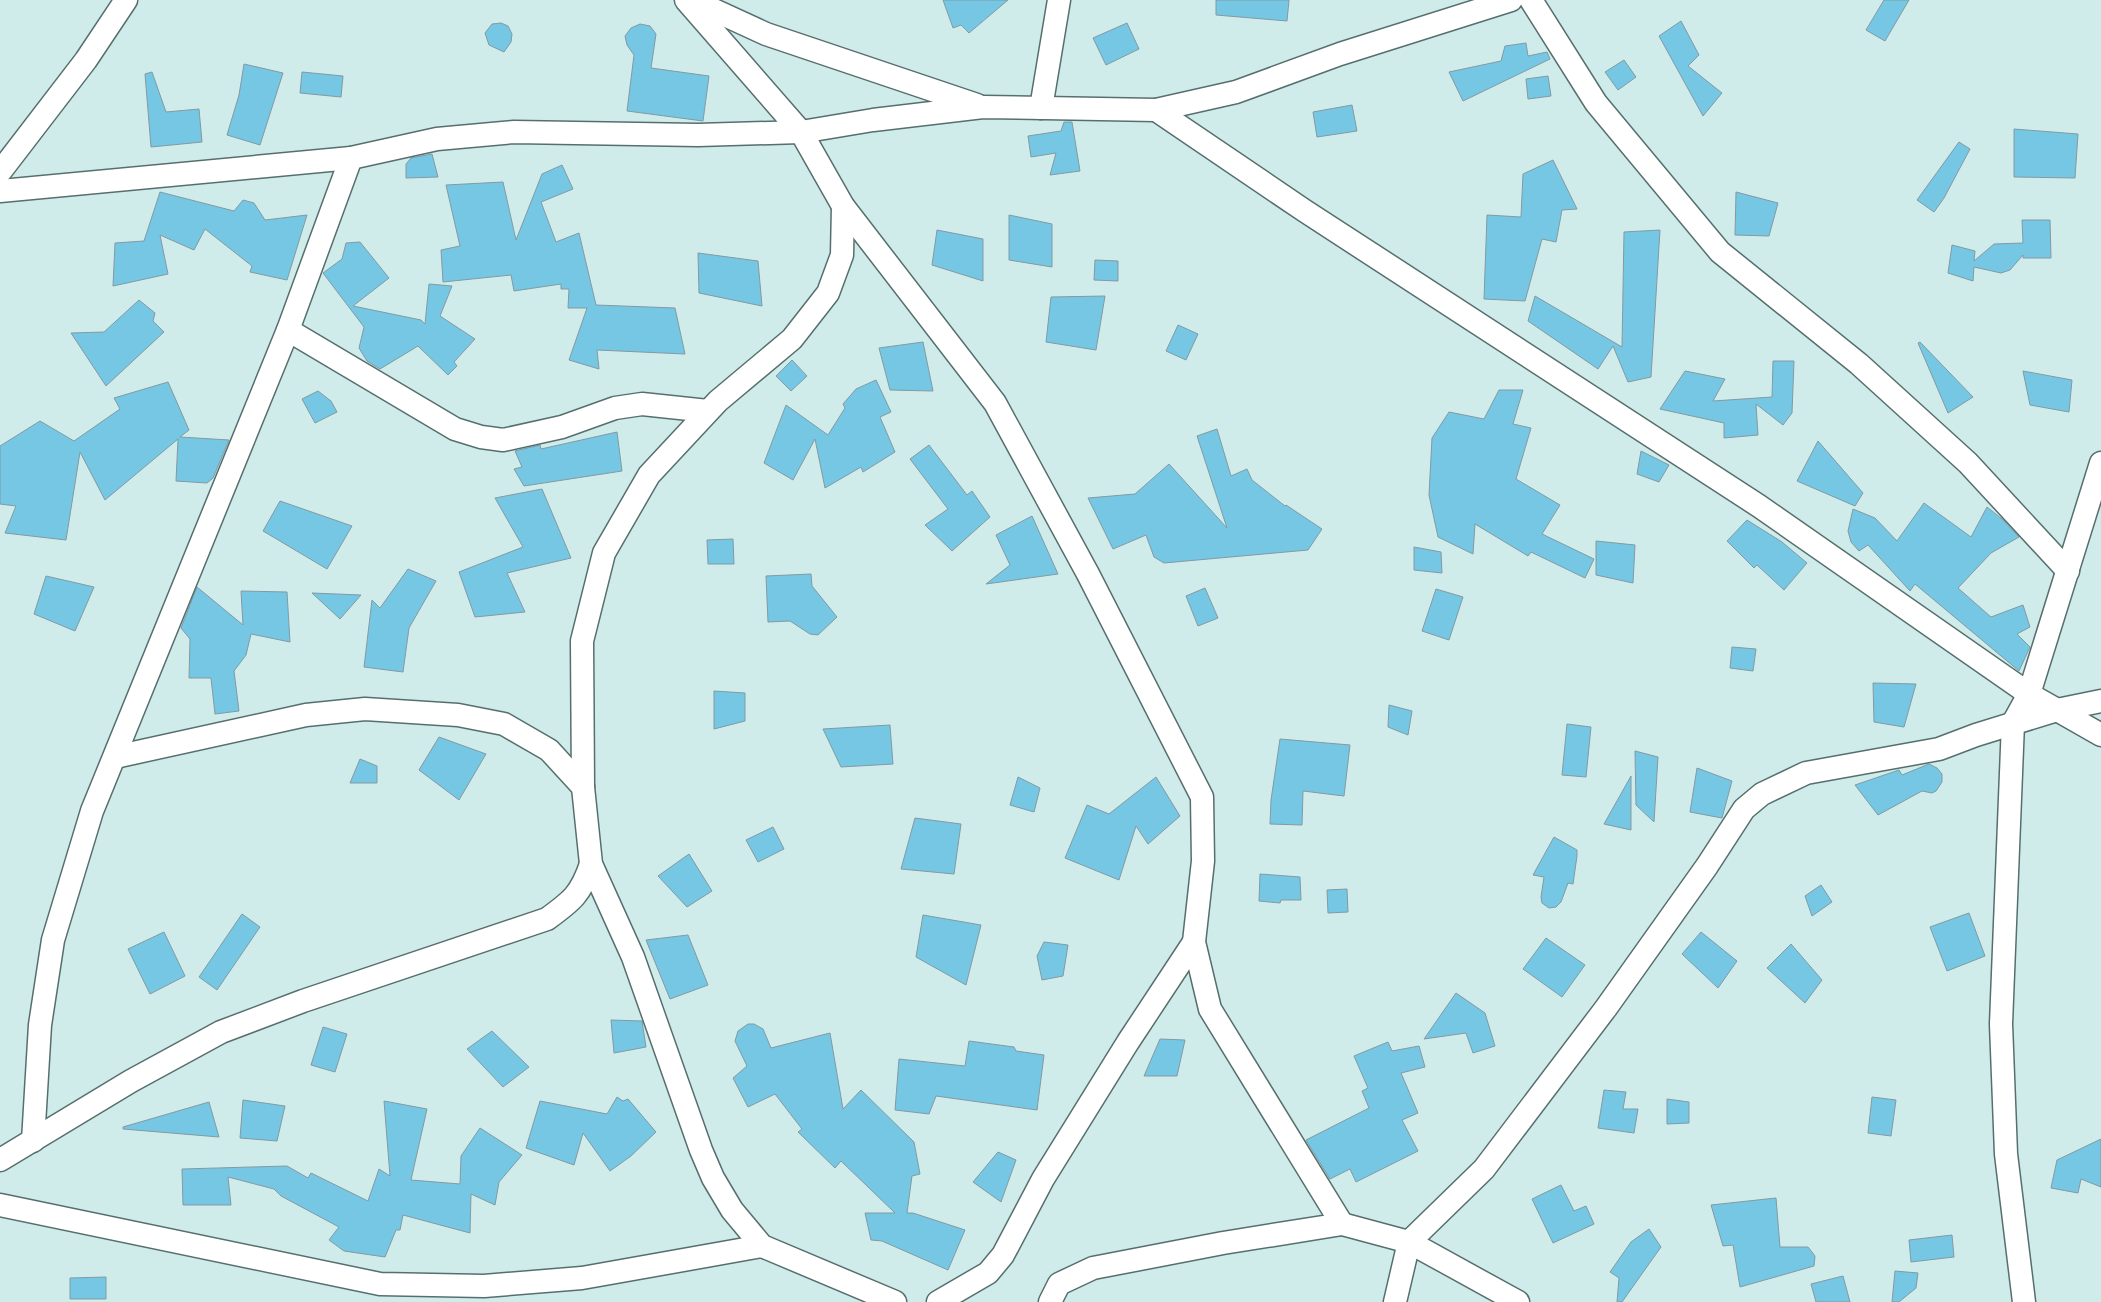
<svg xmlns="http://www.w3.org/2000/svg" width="2101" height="1302" viewBox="0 0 2101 1302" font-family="Lora,serif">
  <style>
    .building { fill: #75c7e3; stroke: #829aa3 }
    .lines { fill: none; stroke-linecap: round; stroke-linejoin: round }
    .minor-casing { stroke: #566f6e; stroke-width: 25 }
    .minor { stroke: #fff; stroke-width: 22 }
  </style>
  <rect width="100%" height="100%" fill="#d0ecea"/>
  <g class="building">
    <path d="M 943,0 L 1008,0 L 969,33 L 961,25 L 953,28 Z"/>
    <path d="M 1216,0 L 1289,0 L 1287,21 L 1216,15 Z"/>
    <path d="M 1884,0 L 1909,0 L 1885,41 L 1866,30 Z"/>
    <path d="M 1681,21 L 1699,55 L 1688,66 L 1722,93 L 1703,116 L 1659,36 Z"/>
    <path d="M 501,23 L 508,26 L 512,34 L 511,42 L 504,52 L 489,45 L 485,33 L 492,24 Z"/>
    <path d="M 1127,23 L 1139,49 L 1106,65 L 1093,38 Z"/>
    <path d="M 640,24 L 650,26 L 656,34 L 651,68 L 709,76 L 703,121 L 627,111 L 634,55 L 627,45 L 625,36 L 631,28 Z"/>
    <path d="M 1526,43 L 1528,56 L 1547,52 L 1550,59 L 1463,101 L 1449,72 L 1501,61 L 1505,46 Z"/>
    <path d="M 1624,60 L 1636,77 L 1618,90 L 1605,72 Z"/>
    <path d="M 244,64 L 283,73 L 260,145 L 227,135 L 239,95 Z"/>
    <path d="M 152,72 L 166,112 L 199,109 L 202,142 L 151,147 L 145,74 Z"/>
    <path d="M 302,72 L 343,76 L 341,97 L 300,93 Z"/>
    <path d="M 1548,76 L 1551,96 L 1528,99 L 1526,79 Z"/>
    <path d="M 1352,105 L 1357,131 L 1317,137 L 1313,112 Z"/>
    <path d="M 1064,122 L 1072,122 L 1080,171 L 1050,175 L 1056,153 L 1031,157 L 1028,136 L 1061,131 Z"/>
    <path d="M 2014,129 L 2078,134 L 2075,178 L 2014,177 Z"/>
    <path d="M 1959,142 L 1970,149 L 1944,198 L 1934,212 L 1917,200 Z"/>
    <path d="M 432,154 L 438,177 L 406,178 L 406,164 L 411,158 Z"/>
    <path d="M 1553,160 L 1577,209 L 1562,210 L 1556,242 L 1542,239 L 1525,301 L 1484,299 L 1487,215 L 1521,217 L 1523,174 Z"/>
    <path d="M 562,165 L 573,189 L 541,202 L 556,242 L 579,233 L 596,305 L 675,308 L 685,354 L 597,350 L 599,369 L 569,360 L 587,308 L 568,308 L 569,289 L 561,289 L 561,284 L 514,291 L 511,275 L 443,282 L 441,250 L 460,246 L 446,185 L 503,182 L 516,240 L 542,174 Z"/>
    <path d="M 160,192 L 234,211 L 243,200 L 254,203 L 265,220 L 307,215 L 287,280 L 250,272 L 252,266 L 205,229 L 194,250 L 160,235 L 168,274 L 113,286 L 115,243 L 144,241 Z"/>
    <path d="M 1736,192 L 1778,203 L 1769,236 L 1735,235 Z"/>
    <path d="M 1009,215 L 1052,224 L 1052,267 L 1009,260 Z"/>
    <path d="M 2022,220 L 2050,220 L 2051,258 L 2023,258 L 2023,255 L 2010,270 L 2001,273 L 1974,267 L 1973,281 L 1948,273 L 1952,245 L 1975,251 L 1974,261 L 1994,244 L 2023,243 Z"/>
    <path d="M 937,230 L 983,239 L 983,281 L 932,265 Z"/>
    <path d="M 1660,230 L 1651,377 L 1628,382 L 1613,346 L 1598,369 L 1528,321 L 1535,296 L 1622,347 L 1624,232 Z"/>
    <path d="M 360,242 L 389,278 L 353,306 L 421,320 L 425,324 L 429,284 L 452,286 L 440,316 L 475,339 L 454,362 L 457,366 L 448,375 L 418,346 L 380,369 L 367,361 L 359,348 L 364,327 L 323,273 L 342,259 L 346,243 Z"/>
    <path d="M 698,253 L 758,261 L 762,306 L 699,293 Z"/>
    <path d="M 1095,260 L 1118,261 L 1118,281 L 1094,280 Z"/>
    <path d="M 1105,296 L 1096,350 L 1046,342 L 1051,297 Z"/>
    <path d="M 139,300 L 155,313 L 153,321 L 164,332 L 106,386 L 71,333 L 104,332 Z"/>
    <path d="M 1178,325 L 1198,334 L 1186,360 L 1166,351 Z"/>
    <path d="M 923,342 L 933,391 L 890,390 L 879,348 Z"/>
    <path d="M 1920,342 L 1973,397 L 1948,413 L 1918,343 Z"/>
    <path d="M 792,360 L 807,376 L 791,391 L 776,376 Z"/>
    <path d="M 1773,361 L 1794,361 L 1792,413 L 1783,425 L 1756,404 L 1758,435 L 1724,438 L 1724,423 L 1660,409 L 1685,371 L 1725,379 L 1713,401 L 1772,397 Z"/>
    <path d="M 2023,371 L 2072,380 L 2069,412 L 2030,405 Z"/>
    <path d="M 876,380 L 891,412 L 880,417 L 895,452 L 863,472 L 861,467 L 825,488 L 815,439 L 793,480 L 764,463 L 786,405 L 828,435 L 845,408 L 843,404 L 856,389 Z"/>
    <path d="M 168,382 L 189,430 L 180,437 L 229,440 L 213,478 L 207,483 L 176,481 L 178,439 L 105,500 L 80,452 L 66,540 L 5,533 L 16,506 L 0,504 L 0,446 L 40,421 L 74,441 L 120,409 L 114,398 Z"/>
    <path d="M 1499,390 L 1523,390 L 1513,424 L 1531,428 L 1516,479 L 1560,505 L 1542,534 L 1594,559 L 1585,578 L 1531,552 L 1528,556 L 1475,524 L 1473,554 L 1438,537 L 1429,495 L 1432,438 L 1449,412 L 1484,419 Z"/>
    <path d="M 318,391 L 331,401 L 337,412 L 315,423 L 302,399 Z"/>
    <path d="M 1217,429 L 1231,476 L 1247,469 L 1252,480 L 1285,506 L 1286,505 L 1322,529 L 1308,550 L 1164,563 L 1154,557 L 1146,535 L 1113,549 L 1088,498 L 1135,494 L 1169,464 L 1227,528 L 1197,436 Z"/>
    <path d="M 617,432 L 622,471 L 524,486 L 514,469 L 522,467 L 515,451 L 540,445 L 541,449 Z"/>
    <path d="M 1818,441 L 1863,493 L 1855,506 L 1797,481 Z"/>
    <path d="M 929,445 L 967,495 L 972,491 L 990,517 L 952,551 L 925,525 L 948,509 L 910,459 Z"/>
    <path d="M 1641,451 L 1669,465 L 1659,482 L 1637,474 Z"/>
    <path d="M 542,489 L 571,558 L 507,573 L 525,612 L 475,617 L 459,572 L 523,547 L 495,498 Z"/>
    <path d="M 280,501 L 352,526 L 327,569 L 263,531 Z"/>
    <path d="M 1924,503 L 1971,537 L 1987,507 L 2002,519 L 2019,537 L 1991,553 L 1958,588 L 1991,617 L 2023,605 L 2030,627 L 2017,634 L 2030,647 L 2019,671 L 1915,584 L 1910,591 L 1868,545 L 1859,551 L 1851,542 L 1848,531 L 1853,509 L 1875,518 L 1897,541 Z"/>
    <path d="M 1032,516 L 1058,574 L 986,584 L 1010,565 L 996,535 Z"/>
    <path d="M 1747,520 L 1782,542 L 1807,563 L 1784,590 L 1757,565 L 1754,568 L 1727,541 Z"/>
    <path d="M 733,539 L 734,564 L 708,564 L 707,540 Z"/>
    <path d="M 1596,541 L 1635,545 L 1633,583 L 1596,575 Z"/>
    <path d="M 1414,547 L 1441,552 L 1442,573 L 1414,570 Z"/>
    <path d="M 408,569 L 436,581 L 409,628 L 403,672 L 364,667 L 372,600 L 380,608 Z"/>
    <path d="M 811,574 L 812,586 L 837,617 L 818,635 L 810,634 L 790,621 L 768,622 L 766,576 Z"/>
    <path d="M 46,576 L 94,587 L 75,631 L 34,614 Z"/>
    <path d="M 197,587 L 243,625 L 241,591 L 287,592 L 290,642 L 251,634 L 246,655 L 234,671 L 239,711 L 215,714 L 211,678 L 189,678 L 190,639 L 181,628 Z"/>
    <path d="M 1205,588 L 1218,618 L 1198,626 L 1186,596 Z"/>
    <path d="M 1436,589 L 1463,597 L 1449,640 L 1422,631 Z"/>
    <path d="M 312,593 L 361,595 L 340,619 Z"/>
    <path d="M 1732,647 L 1756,649 L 1753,671 L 1730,668 Z"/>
    <path d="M 1873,683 L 1916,684 L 1904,727 L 1874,722 Z"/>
    <path d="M 714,691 L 745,693 L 745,721 L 714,729 Z"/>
    <path d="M 1389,705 L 1412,711 L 1408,735 L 1388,727 Z"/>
    <path d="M 1567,724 L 1591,727 L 1586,777 L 1562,775 Z"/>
    <path d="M 890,725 L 893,764 L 841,767 L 823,729 Z"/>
    <path d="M 439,737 L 486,754 L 459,800 L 419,770 Z"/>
    <path d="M 1280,739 L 1350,745 L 1344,796 L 1303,791 L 1302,825 L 1270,824 L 1271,800 Z"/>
    <path d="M 1635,751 L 1658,757 L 1654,822 L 1636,805 Z"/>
    <path d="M 360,759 L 377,766 L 377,783 L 350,783 Z"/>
    <path d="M 1929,764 L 1937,768 L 1942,774 L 1942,782 L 1936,791 L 1932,793 L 1922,791 L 1878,815 L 1855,785 L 1899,770 L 1902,775 Z"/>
    <path d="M 1697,768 L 1732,781 L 1722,818 L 1690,812 Z"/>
    <path d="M 1631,776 L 1631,830 L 1604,824 Z"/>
    <path d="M 1018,777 L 1040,788 L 1034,812 L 1010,805 Z"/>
    <path d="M 1156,777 L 1180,816 L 1148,844 L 1136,826 L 1119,880 L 1065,858 L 1087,805 L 1109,814 Z"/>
    <path d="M 915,818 L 961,824 L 954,874 L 901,869 Z"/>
    <path d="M 773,827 L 784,849 L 758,862 L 746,840 Z"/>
    <path d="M 1554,837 L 1577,850 L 1577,856 L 1573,884 L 1568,883 L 1561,902 L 1556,907 L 1549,908 L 1542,903 L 1541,897 L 1544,877 L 1533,875 Z"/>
    <path d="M 689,854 L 712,891 L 687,907 L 658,876 Z"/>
    <path d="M 1260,874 L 1300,877 L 1301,900 L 1281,900 L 1280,903 L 1259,901 Z"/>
    <path d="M 1821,885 L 1832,902 L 1812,916 L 1805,896 Z"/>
    <path d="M 1347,889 L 1348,912 L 1328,913 L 1327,890 Z"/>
    <path d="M 1969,913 L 1985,956 L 1947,971 L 1930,927 Z"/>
    <path d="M 242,914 L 260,927 L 217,990 L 199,977 Z"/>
    <path d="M 923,915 L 981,925 L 966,985 L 916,957 Z"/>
    <path d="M 164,932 L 185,976 L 150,994 L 128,949 Z"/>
    <path d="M 1701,932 L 1737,961 L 1718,988 L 1682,954 Z"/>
    <path d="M 688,935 L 708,985 L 670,999 L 646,940 Z"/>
    <path d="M 1546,938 L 1585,965 L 1562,997 L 1523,969 Z"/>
    <path d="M 1044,942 L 1068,945 L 1063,976 L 1042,980 L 1037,956 Z"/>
    <path d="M 1791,944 L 1822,980 L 1805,1003 L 1767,968 Z"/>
    <path d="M 1456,993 L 1485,1013 L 1495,1046 L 1473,1053 L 1466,1033 L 1424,1039 Z"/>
    <path d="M 611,1020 L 642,1021 L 646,1047 L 614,1053 Z"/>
    <path d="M 748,1024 L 754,1024 L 763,1029 L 771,1048 L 830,1033 L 843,1109 L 861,1090 L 914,1142 L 920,1174 L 912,1176 L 907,1213 L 913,1213 L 965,1230 L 948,1270 L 882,1241 L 871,1240 L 865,1213 L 895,1213 L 841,1161 L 835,1168 L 798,1132 L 802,1129 L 775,1094 L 748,1107 L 733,1078 L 747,1066 L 735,1041 L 738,1031 Z"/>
    <path d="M 323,1027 L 347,1034 L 335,1072 L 311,1065 Z"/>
    <path d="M 492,1031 L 529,1067 L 503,1087 L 467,1049 Z"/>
    <path d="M 1160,1039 L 1185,1040 L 1177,1076 L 1144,1076 Z"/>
    <path d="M 969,1041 L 1014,1047 L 1016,1051 L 1044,1055 L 1037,1110 L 936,1096 L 929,1114 L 895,1110 L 899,1059 L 965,1066 Z"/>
    <path d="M 1388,1042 L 1392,1051 L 1419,1046 L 1425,1067 L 1401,1073 L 1418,1113 L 1402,1120 L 1418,1151 L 1356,1182 L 1350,1169 L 1330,1179 L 1306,1140 L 1369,1108 L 1362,1091 L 1368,1088 L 1354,1056 Z"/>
    <path d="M 1604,1090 L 1626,1092 L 1623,1109 L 1638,1109 L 1634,1133 L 1598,1128 Z"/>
    <path d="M 617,1097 L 623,1101 L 628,1099 L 656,1132 L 631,1156 L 610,1171 L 583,1133 L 574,1165 L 526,1148 L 540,1101 L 607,1114 Z"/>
    <path d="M 1872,1097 L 1896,1100 L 1891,1136 L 1868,1133 Z"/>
    <path d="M 1667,1099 L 1689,1102 L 1689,1123 L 1667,1124 Z"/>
    <path d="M 243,1100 L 285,1106 L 277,1141 L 240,1138 Z"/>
    <path d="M 384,1101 L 427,1109 L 411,1180 L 460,1184 L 461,1156 L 480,1128 L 522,1155 L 499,1182 L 495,1205 L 471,1194 L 470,1233 L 403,1215 L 400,1230 L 396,1230 L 385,1257 L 344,1251 L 329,1240 L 339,1227 L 281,1196 L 274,1189 L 228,1177 L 231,1205 L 183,1205 L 182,1169 L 287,1166 L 308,1178 L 311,1173 L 368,1201 L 379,1169 L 390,1176 Z"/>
    <path d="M 209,1102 L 219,1137 L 123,1129 L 123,1127 Z"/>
    <path d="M 2101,1139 L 2101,1187 L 2081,1179 L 2078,1193 L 2051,1188 L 2057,1160 Z"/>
    <path d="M 998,1152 L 1016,1160 L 1001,1202 L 973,1182 Z"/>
    <path d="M 1561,1185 L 1574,1211 L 1586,1206 L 1594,1224 L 1553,1243 L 1532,1199 Z"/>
    <path d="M 1776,1198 L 1780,1247 L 1808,1247 L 1815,1256 L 1814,1266 L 1740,1287 L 1733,1245 L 1723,1246 L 1711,1205 Z"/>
    <path d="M 1649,1229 L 1661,1247 L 1622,1302 L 1617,1302 L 1619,1278 L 1610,1272 L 1631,1242 Z"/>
    <path d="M 1952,1235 L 1954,1257 L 1911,1262 L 1909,1240 Z"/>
    <path d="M 1895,1271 L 1918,1273 L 1916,1288 L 1899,1302 L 1892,1302 Z"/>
    <path d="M 1843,1276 L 1850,1302 L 1816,1302 L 1811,1284 Z"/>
    <path d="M 106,1277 L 106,1299 L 70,1299 L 70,1278 Z"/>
  </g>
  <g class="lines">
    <defs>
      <g id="minor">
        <path d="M 686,0 L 801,132 L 843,206 L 995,403 L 1088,574 L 1202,797 L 1203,861 L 1194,942 L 1210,1009 L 1342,1224"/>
        <path d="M 692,0 L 766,34 L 977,105"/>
        <path d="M 1531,0 L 1596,103 L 1720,252 L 1859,364 L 1968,463 L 2068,571"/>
        <path d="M 1041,108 L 1059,0"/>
        <path d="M 1156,110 L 1305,211 L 1759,506 L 2029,694 L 2101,735"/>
        <path d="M 0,172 L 86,60 L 126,0"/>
        <path d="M 0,191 L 351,158 L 437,139 L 514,132 L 698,135 L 801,132 L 873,120 L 983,107 L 1156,110 L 1236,92 L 1340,54 L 1511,0"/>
        <path d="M 843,206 L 842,255 L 828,293 L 792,339 L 718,401 L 649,475 L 604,553 L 582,641 L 583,787 L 591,864 L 633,957 L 701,1150 L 713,1178 L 732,1210 L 762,1246 L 895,1302"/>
        <path d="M 288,330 L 455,429 L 481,437 L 503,440 L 562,427 L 615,408 L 642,404 L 708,411"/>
        <path d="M 115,757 L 306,715 L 365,709 L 458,715 L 504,724 L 549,750 L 583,787"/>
        <path d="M 33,1141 L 40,1025 L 53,940 L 92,811 L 288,330 L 351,158"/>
        <path d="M 0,1160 L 131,1081 L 221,1032 L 303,1001 L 547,919 C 572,901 581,894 591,864"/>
        <path d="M 0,1205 L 380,1284 L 484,1286 L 582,1278 L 762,1246"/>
        <path d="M 938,1302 L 988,1273 L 1003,1255 L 1043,1179 L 1128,1042 L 1194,942"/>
        <path d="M 1050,1302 L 1059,1284 L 1093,1268 L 1223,1243 L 1342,1224 L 1409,1242 L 1518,1302"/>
        <path d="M 1395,1302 L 1409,1242 L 1484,1169 L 1606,1008 L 1707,866 L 1744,809 L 1762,794 L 1806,773 L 1939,749 L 1976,735 L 2057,710 L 2101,701"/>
        <path d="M 2024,1302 L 2006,1154 L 2001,1024 L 2013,723 L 2029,694 L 2101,463"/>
      </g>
    </defs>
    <use href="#minor" class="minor-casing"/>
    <use href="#minor" class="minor"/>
  </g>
</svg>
